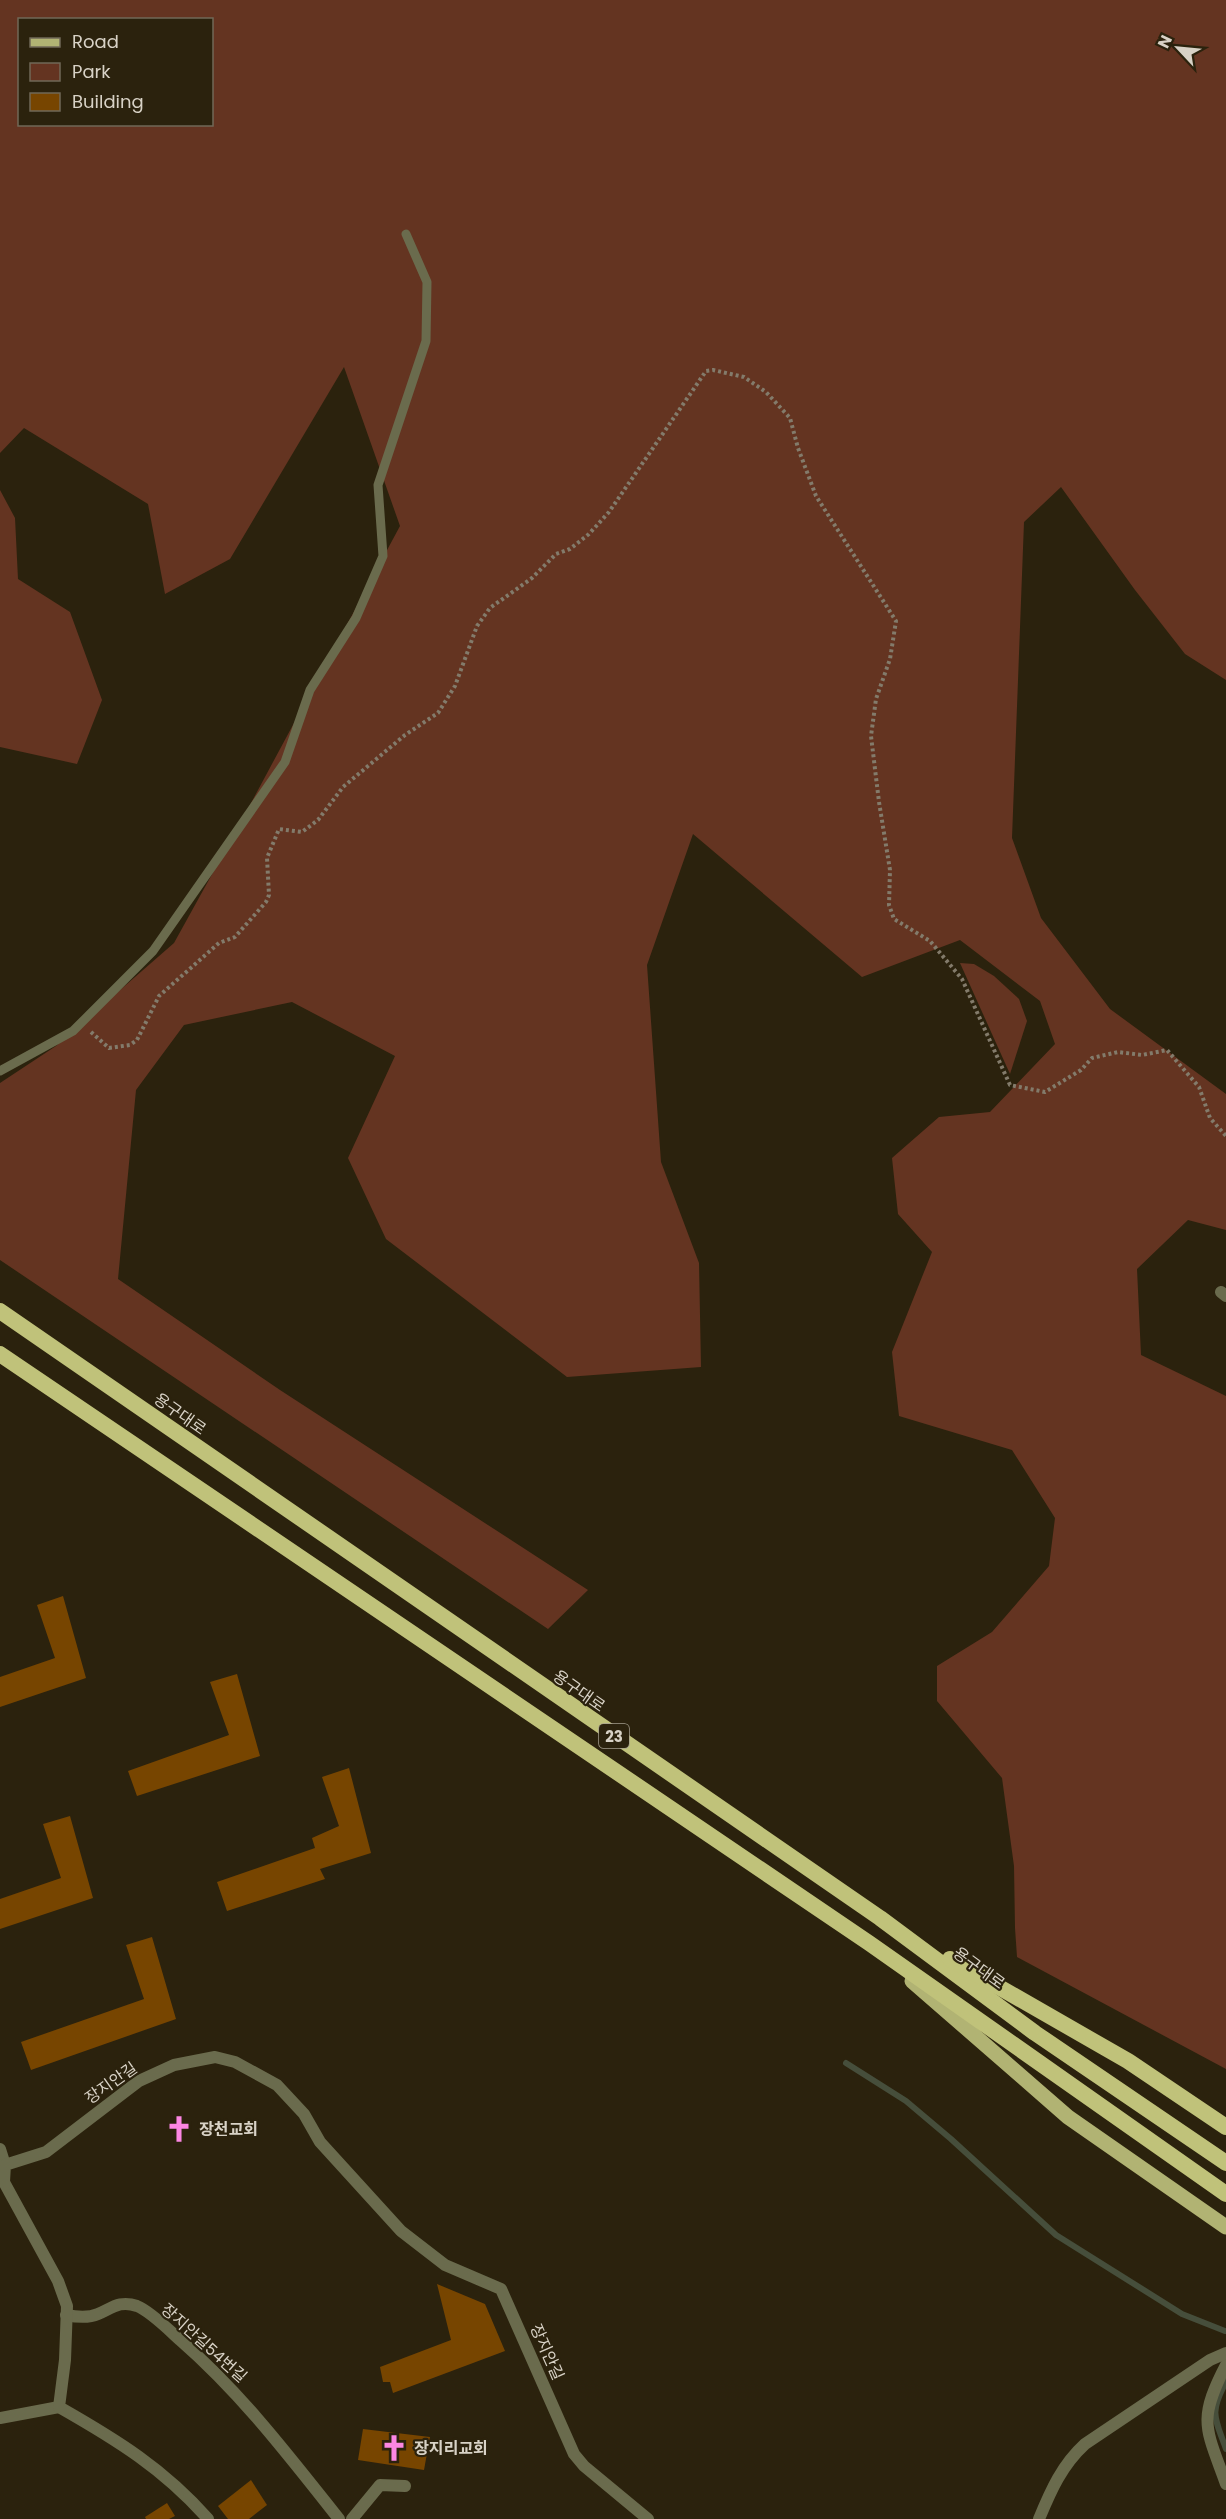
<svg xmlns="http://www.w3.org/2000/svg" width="1226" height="2519" viewBox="0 0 1226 2519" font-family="Poppins,'Noto Sans KR',sans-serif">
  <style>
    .green { fill: #643421; fill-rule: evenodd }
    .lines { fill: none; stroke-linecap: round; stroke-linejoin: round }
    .stream { stroke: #464e3b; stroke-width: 6 }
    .building { fill: #774500 }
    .path { stroke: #837b6b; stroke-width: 4; stroke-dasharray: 3 3; stroke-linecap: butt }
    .service { stroke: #6a6b4d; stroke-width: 9 }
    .minor { stroke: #6a6b4d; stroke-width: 12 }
    .primary { stroke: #b1b373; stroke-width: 15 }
    .trunk { stroke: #c0c27a; stroke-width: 16 }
    .labels { text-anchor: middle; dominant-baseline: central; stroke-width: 4.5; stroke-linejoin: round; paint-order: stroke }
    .shield { fill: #2b220d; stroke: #a49d8e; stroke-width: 1.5 }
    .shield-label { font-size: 15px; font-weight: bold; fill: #d8d2c6 }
    .street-label { font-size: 16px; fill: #d8d2c6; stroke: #2b220d }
    .poi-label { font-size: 16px; font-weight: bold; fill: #d8d2c6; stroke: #2b220d; text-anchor: start }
  </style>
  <rect width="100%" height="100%" fill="#2b220d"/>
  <g class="green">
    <path d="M 0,0 L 1226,0 L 1226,680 L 1185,654 L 1135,590 L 1061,487 L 1024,522 L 1012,838 L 1041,918 L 1110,1009 L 1226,1094 L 1226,1230 L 1188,1220 L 1137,1269 L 1141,1355 L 1226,1396 L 1226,2069 L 1017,1957 L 1015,1928 L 1014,1866 L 1002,1778 L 937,1701 L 937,1666 L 992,1632 L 1049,1566 L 1055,1518 L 1012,1450 L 899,1416 L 892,1352 L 932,1252 L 898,1214 L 892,1158 L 939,1117 L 990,1112 L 1055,1044 L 1040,1001 L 960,940 L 862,977 L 693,834 L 647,965 L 661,1162 L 699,1263 L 701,1367 L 567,1377 L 386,1239 L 348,1158 L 395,1056 L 292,1002 L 184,1025 L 136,1090 L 118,1279 L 280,1390 L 588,1590 L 548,1629 L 0,1260 L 0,1083 L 56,1046 L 174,943 L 237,829 L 400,526 L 344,367 L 230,559 L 165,594 L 148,504 L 24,428 L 0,453 ZM 20,20 L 212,20 L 212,124 L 20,124 Z"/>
    <path d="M 0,490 L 15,518 L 18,579 L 70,612 L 102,700 L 77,764 L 0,747 Z"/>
    <path d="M 960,963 L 974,964 L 994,976 L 1019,999 L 1027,1021 L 1010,1074 Z"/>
  </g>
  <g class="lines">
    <g class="stream">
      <path d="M 846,2063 L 906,2101 L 951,2139 L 1056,2235 L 1182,2314 L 1225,2331"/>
      <path d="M 1226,2382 C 1209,2413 1215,2418 1226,2449"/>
    </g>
  </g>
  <g class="building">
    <path d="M 63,1596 L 86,1678 L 0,1707 L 0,1677 L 55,1658 L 37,1605 Z"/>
    <path d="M 237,1674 L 260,1756 L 137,1796 L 128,1771 L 229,1735 L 210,1682 Z"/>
    <path d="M 349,1768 L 371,1853 L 320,1869 L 325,1879 L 227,1911 L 217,1882 L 315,1848 L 312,1838 L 339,1826 L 322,1777 Z"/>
    <path d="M 70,1816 L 93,1898 L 0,1929 L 0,1899 L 61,1878 L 43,1824 Z"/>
    <path d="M 152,1937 L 176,2019 L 31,2070 L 21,2042 L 144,1999 L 126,1945 Z"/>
    <path d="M 437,2284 L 485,2304 L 505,2351 L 393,2393 L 390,2382 L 383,2382 L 380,2367 L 451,2340 Z"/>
    <path d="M 363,2429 L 430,2437 L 424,2470 L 358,2460 Z"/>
    <path d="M 251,2480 L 267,2505 L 249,2519 L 228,2519 L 218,2506 Z"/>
    <path d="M 167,2503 L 175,2516 L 169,2519 L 146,2519 L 145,2517 Z"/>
  </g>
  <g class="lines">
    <path class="path" d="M 91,1032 L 109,1048 L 130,1045 L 137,1040 L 159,996 L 219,943 L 235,937 L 266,902 L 269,895 L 267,858 L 279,829 L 302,832 L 318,820 L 343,787 L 405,735 L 438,713 L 455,686 L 477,626 L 490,608 L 532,578 L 556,554 L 570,549 L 589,534 L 609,512 L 706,371 L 713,370 L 744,377 L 766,392 L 790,418 L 798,448 L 816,496 L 896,621 L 890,659 L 876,699 L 871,736 L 879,802 L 890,870 L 889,905 L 894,919 L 930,941 L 962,979 L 1010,1085 L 1045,1092 L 1081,1070 L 1092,1058 L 1118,1052 L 1142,1055 L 1167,1050 L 1199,1087 L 1210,1118 L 1226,1136"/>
    <path class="service" d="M 0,1071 L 73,1031 L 153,951 L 285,762 L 310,690 L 356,618 L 383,556 L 378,485 L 426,341 L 427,282 L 406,234"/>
    <g class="minor">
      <path d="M 1221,1292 L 1226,1296"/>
      <path d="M 0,2149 L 5,2165"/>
      <path d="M 66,2315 C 76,2317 89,2318 98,2314 C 112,2308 120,2300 137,2306 C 150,2311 169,2330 180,2340 C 241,2393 289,2456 339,2519"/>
      <path d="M 1226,2365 C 1197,2421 1206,2428 1226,2484"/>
      <path d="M 0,2418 L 59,2407"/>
      <path d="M 208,2519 C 164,2469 117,2440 59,2407 L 65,2360 L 67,2306 L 58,2281 L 4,2182 L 5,2165 L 46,2152 L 139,2081 L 174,2065 L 215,2057 L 235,2062 L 277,2085 L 304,2114 L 320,2142 L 401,2231 L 445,2265 L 501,2289 L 574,2454 L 584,2466 L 648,2519"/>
      <path d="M 352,2519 L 380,2485 L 405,2486"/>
      <path d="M 1039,2519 C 1051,2490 1062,2465 1085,2444 L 1210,2360 L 1226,2353"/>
    </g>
    <path class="primary" d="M 912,1981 L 1068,2117 L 1226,2227"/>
    <g class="trunk">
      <path d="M 0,1311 L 880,1918 L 1035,2033 L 1226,2163"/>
      <path d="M 0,1354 L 869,1943 L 1226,2194"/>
      <path d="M 950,1959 L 1128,2061 L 1226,2127"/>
    </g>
  </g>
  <defs>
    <symbol id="church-bare" viewBox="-9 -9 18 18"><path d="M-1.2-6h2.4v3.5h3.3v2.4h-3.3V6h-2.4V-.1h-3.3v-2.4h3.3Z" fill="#fc86e3" stroke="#2b220d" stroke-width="2.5" paint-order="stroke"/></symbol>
  </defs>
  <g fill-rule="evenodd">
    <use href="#church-bare" x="160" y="2110" width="38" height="38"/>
    <use href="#church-bare" x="375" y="2429" width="38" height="38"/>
  </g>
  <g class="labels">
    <rect class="shield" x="599" y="1724" width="30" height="24" rx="4.5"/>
    <g class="shield-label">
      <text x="614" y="1736">23</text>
    </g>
    <g class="street-label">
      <text transform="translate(180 1414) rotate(35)">용구대로</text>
      <text transform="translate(579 1691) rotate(35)">용구대로</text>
      <text transform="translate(979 1968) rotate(36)">용구대로</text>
      <text transform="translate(111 2083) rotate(-35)">장지안길</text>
      <text transform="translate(204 2343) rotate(42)">장지안길54번길</text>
      <text transform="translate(547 2352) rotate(66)">장지안길</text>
    </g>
    <g class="poi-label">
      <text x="199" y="2129">장천교회</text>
      <text x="414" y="2448">장지리교회</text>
    </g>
  </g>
  <rect x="18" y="18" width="195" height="108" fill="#2b220d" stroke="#706857" stroke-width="1.5"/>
  <rect x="30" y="38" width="30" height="9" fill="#b1b373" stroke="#706857" stroke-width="1.5"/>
  <text x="72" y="48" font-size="18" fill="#d8d2c6">Road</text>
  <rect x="30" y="63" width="30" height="18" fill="#643421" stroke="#706857" stroke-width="1.5"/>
  <text x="72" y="78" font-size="18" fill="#d8d2c6">Park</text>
  <rect x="30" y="93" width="30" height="18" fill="#774500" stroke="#706857" stroke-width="1.5"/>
  <text x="72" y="108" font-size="18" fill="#d8d2c6">Building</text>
  <g transform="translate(1178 48) rotate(296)" stroke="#2b220d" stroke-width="4.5" paint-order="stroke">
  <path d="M0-4.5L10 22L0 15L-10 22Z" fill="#d8d2c6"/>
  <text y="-9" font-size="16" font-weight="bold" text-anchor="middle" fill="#d8d2c6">N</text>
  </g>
</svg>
